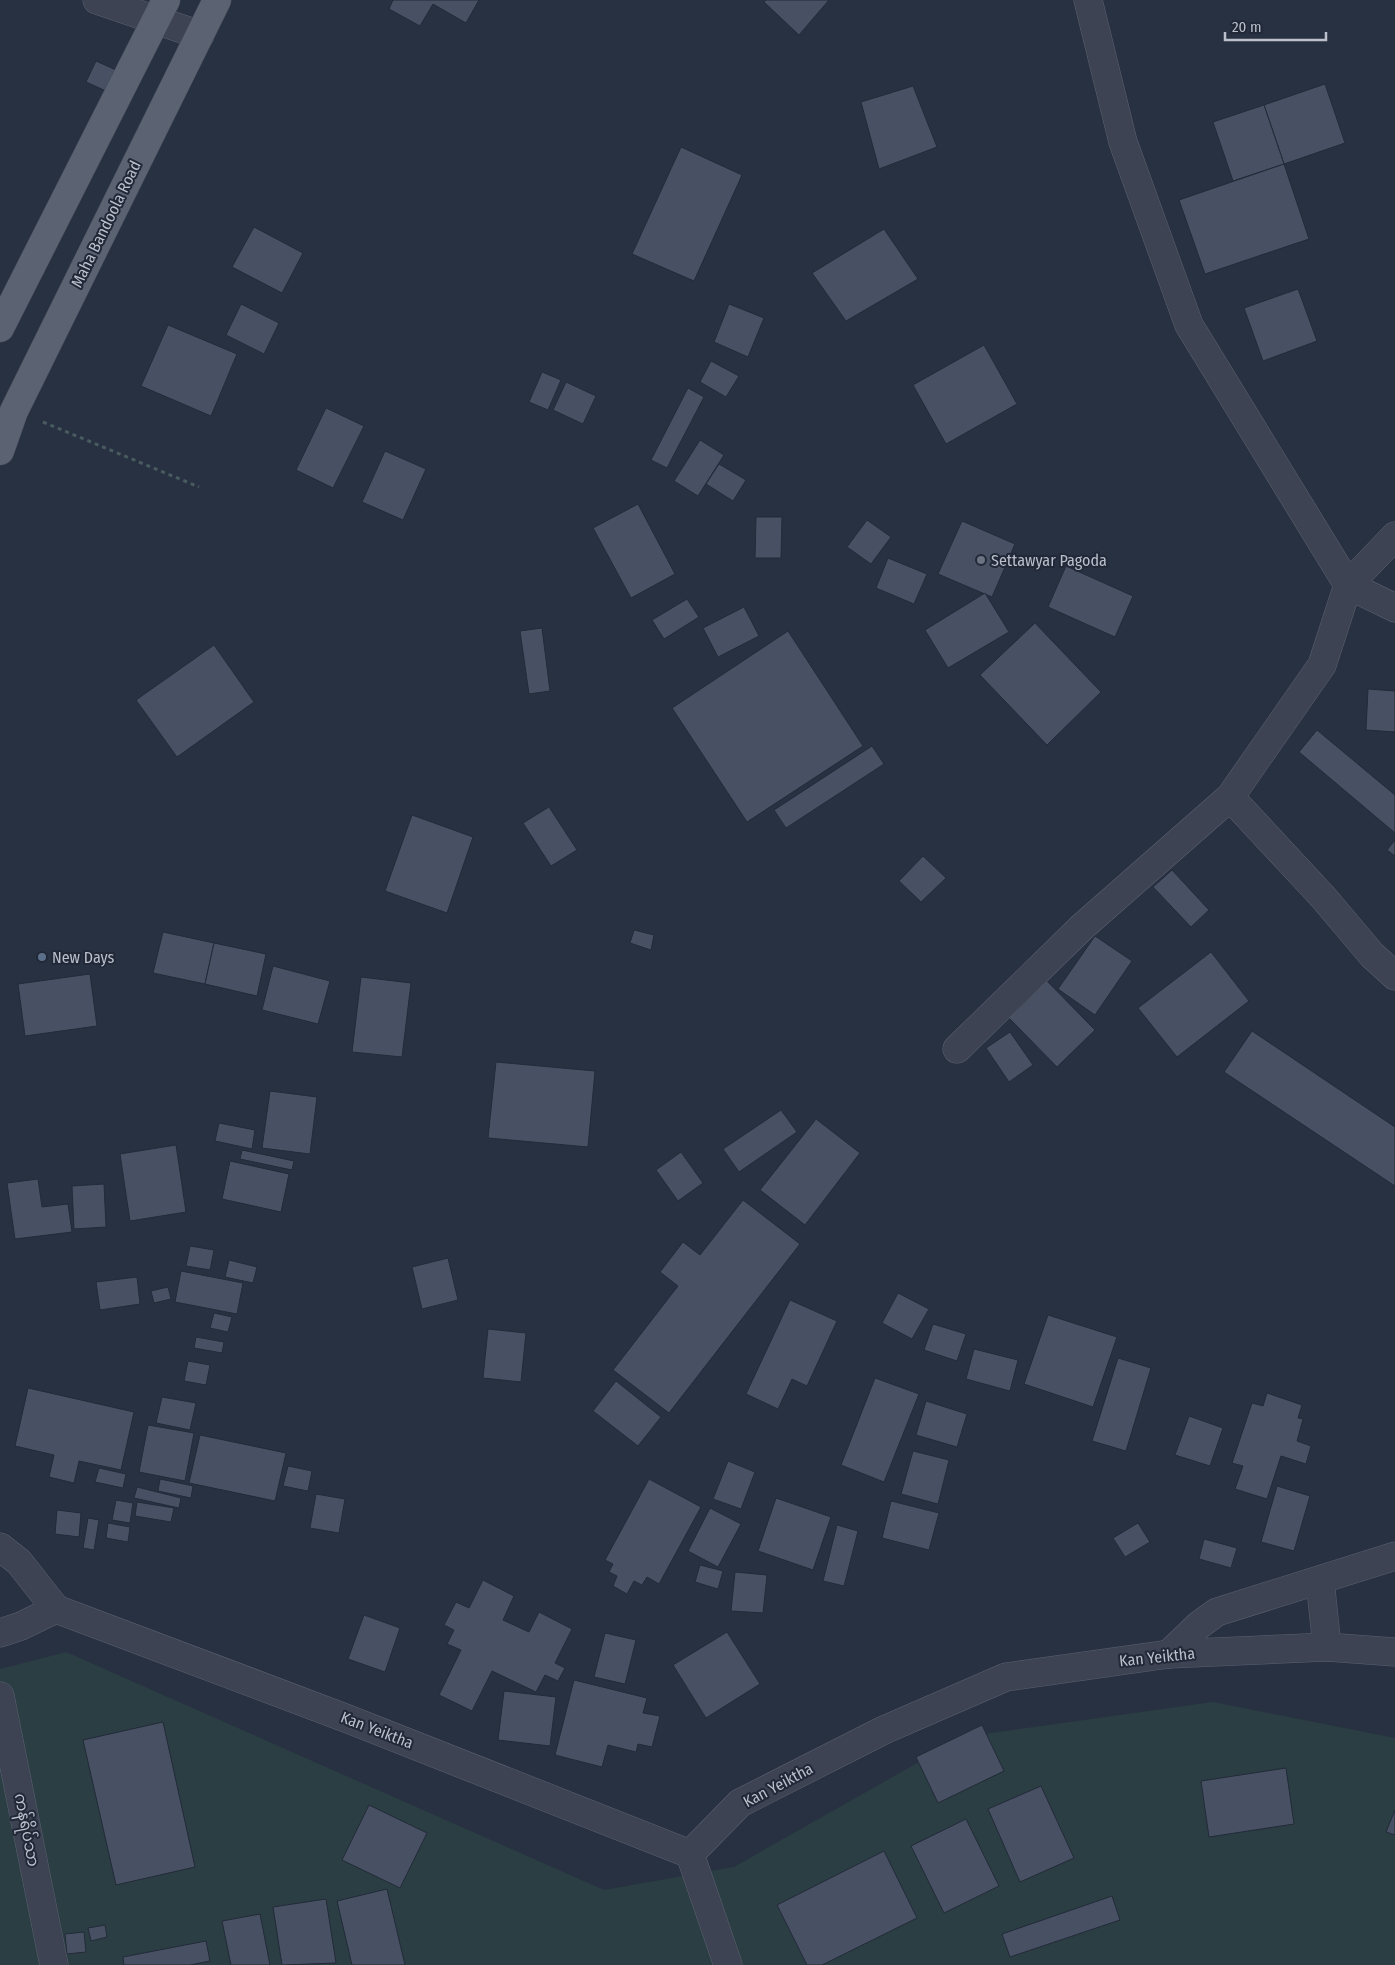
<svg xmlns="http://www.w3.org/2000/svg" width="1395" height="1965" viewBox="0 0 1395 1965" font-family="'Fira Sans Condensed','Noto Sans Myanmar',sans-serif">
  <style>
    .green { fill: #2a3e43 }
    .building { fill: #485163; stroke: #232a39 }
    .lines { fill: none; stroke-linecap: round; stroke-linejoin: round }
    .minor-casing { stroke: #5b616f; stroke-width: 29 }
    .major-casing { stroke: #464c5b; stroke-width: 29 }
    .path { stroke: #495b5f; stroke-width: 3; stroke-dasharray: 4 4; stroke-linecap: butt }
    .minor { stroke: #3d4352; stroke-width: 28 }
    .major { stroke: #5b6271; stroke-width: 28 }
    .worship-dot { fill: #6b7280; stroke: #212837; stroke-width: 2 }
    .service-dot { fill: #5c6f8a; stroke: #212837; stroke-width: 2 }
    .labels { text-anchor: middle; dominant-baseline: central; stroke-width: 4; stroke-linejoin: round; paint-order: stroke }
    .street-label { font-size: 16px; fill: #babfcb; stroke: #212837 }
    .poi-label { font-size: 16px; fill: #babfcb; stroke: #212837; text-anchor: start }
  </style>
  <rect width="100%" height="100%" fill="#283142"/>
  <path class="green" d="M 66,1652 L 604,1890 L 734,1867 L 963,1737 L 1213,1702 L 1395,1738 L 1395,1965 L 0,1965 L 0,1669 Z"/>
  <g class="building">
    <path d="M 393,0 L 479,0 L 466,23 L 433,4 L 420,26 L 389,9 Z"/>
    <path d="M 766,0 L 829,0 L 799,35 L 764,2 Z"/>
    <path d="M 96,61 L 116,70 L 106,91 L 86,82 Z"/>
    <path d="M 1325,84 L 1345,143 L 1284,164 L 1264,105 Z"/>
    <path d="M 913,86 L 937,147 L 879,169 L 861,102 Z"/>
    <path d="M 1264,105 L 1284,164 L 1233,181 L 1213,122 Z"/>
    <path d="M 681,147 L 742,175 L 694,281 L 632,254 Z"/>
    <path d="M 1284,164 L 1309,239 L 1205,274 L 1179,200 Z"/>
    <path d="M 254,227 L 303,253 L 282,293 L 232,267 Z"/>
    <path d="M 884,229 L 918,279 L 846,321 L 812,273 Z"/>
    <path d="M 1298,289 L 1317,341 L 1263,361 L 1244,308 Z"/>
    <path d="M 241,304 L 279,323 L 264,354 L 226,335 Z"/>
    <path d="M 729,304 L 764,318 L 748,357 L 714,342 Z"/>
    <path d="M 168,325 L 237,354 L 211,416 L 141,386 Z"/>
    <path d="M 984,345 L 1017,404 L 946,444 L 913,385 Z"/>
    <path d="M 711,361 L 739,376 L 726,397 L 700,382 Z"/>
    <path d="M 542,372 L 561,380 L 548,410 L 529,402 Z"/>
    <path d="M 566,382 L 596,396 L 583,424 L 553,410 Z"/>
    <path d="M 688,388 L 704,397 L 667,468 L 651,460 Z"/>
    <path d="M 326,408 L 364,426 L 333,488 L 296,470 Z"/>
    <path d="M 700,440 L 724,455 L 698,496 L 674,481 Z"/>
    <path d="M 385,451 L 426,469 L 403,520 L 362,502 Z"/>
    <path d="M 719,464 L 746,480 L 733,501 L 706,484 Z"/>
    <path d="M 638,504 L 675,574 L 631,598 L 593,528 Z"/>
    <path d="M 756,517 L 782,517 L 781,558 L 755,558 Z"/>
    <path d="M 867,520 L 891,537 L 871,564 L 847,547 Z"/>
    <path d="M 962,521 L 1015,544 L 992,597 L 938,574 Z"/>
    <path d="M 888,558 L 927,574 L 914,604 L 876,588 Z"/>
    <path d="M 1066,566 L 1133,596 L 1115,637 L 1048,607 Z"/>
    <path d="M 985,593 L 1009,632 L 948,668 L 925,630 Z"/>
    <path d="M 687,599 L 699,617 L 664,639 L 652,620 Z"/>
    <path d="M 744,607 L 759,636 L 718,657 L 703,628 Z"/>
    <path d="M 1035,623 L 1101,692 L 1047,745 L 980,675 Z"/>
    <path d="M 542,628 L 550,691 L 529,694 L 520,631 Z"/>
    <path d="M 788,631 L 863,746 L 747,822 L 672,708 Z"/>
    <path d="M 214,645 L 254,702 L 177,757 L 136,700 Z"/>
    <path d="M 1368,689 L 1395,691 L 1395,732 L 1366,730 Z"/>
    <path d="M 1317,730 L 1395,795 L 1395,833 L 1299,752 Z"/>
    <path d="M 872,746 L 884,764 L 786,828 L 774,810 Z"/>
    <path d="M 549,807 L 577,850 L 551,866 L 523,823 Z"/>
    <path d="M 412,815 L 473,837 L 447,913 L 385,891 Z"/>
    <path d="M 1395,840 L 1395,856 L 1387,850 Z"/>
    <path d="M 923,856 L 946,878 L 921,902 L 899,881 Z"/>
    <path d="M 1172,870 L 1209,910 L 1191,927 L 1153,887 Z"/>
    <path d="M 634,930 L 654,935 L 651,950 L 630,943 Z"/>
    <path d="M 163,932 L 214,943 L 205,984 L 153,973 Z"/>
    <path d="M 1095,936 L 1132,961 L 1095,1015 L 1058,989 Z"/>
    <path d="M 214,943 L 266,954 L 257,996 L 205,984 Z"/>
    <path d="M 1211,952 L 1249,1001 L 1177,1057 L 1138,1008 Z"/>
    <path d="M 273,966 L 330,981 L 318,1024 L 262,1010 Z"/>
    <path d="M 90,974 L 97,1026 L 25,1036 L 18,984 Z"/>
    <path d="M 361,977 L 411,983 L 402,1057 L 352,1052 Z"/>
    <path d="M 1047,981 L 1095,1030 L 1057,1067 L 1009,1018 Z"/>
    <path d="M 1252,1031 L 1395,1127 L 1395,1186 L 1224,1072 Z"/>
    <path d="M 1010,1032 L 1033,1065 L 1009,1082 L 986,1048 Z"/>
    <path d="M 496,1062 L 595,1071 L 588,1147 L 488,1138 Z"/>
    <path d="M 270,1091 L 317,1097 L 310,1154 L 262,1148 Z"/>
    <path d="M 781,1110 L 797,1132 L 739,1172 L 723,1149 Z"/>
    <path d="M 816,1119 L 860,1153 L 805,1225 L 760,1190 Z"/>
    <path d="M 219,1123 L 255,1130 L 252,1149 L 215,1141 Z"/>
    <path d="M 176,1145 L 186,1212 L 130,1221 L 120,1154 Z"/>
    <path d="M 242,1150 L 294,1161 L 292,1170 L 240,1159 Z"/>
    <path d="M 681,1152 L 703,1183 L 678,1201 L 656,1170 Z"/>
    <path d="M 230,1161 L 289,1174 L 281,1212 L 222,1199 Z"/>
    <path d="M 38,1179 L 42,1207 L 68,1204 L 72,1232 L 15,1239 L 7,1183 Z"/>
    <path d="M 104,1184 L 106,1227 L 74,1229 L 72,1186 Z"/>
    <path d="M 743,1200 L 800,1244 L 669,1413 L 613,1370 L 678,1286 L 660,1272 L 683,1242 L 700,1255 Z"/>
    <path d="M 190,1246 L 214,1250 L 210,1270 L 186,1266 Z"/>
    <path d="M 448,1258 L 458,1300 L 422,1309 L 412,1267 Z"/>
    <path d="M 229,1260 L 257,1267 L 253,1283 L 225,1277 Z"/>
    <path d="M 181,1271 L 243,1283 L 237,1314 L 175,1302 Z"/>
    <path d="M 137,1277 L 140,1304 L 100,1310 L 96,1282 Z"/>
    <path d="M 168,1287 L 171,1299 L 154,1303 L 151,1291 Z"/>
    <path d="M 898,1293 L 929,1309 L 912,1339 L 882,1323 Z"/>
    <path d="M 790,1300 L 837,1321 L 807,1386 L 792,1379 L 778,1409 L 746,1394 Z"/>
    <path d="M 214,1313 L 232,1317 L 228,1332 L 210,1328 Z"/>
    <path d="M 1048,1315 L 1117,1337 L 1093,1407 L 1024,1384 Z"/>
    <path d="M 933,1324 L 966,1334 L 957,1361 L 924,1350 Z"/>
    <path d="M 488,1329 L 526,1333 L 521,1382 L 483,1378 Z"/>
    <path d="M 196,1337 L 224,1342 L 222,1353 L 194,1348 Z"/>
    <path d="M 974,1349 L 1018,1360 L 1010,1391 L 966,1379 Z"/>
    <path d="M 1118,1358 L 1151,1368 L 1126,1451 L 1092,1441 Z"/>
    <path d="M 188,1361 L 210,1365 L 206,1385 L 184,1381 Z"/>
    <path d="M 875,1378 L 919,1394 L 884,1482 L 841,1465 Z"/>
    <path d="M 616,1381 L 661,1417 L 638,1446 L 593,1411 Z"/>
    <path d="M 28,1388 L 134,1412 L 121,1470 L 79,1461 L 74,1483 L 49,1477 L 54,1455 L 15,1446 Z"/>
    <path d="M 1267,1393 L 1302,1405 L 1298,1418 L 1303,1419 L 1297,1441 L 1311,1446 L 1306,1464 L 1281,1456 L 1267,1499 L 1235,1489 L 1243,1466 L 1232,1463 L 1252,1403 L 1263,1406 Z"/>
    <path d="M 162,1397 L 196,1403 L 190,1430 L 156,1423 Z"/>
    <path d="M 926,1401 L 967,1414 L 957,1447 L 916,1435 Z"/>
    <path d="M 1189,1416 L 1223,1428 L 1210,1466 L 1175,1455 Z"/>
    <path d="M 148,1425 L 194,1433 L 185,1481 L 139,1472 Z"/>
    <path d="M 200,1435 L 286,1453 L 275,1501 L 189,1483 Z"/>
    <path d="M 913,1451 L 949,1460 L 938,1504 L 901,1494 Z"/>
    <path d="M 728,1461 L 755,1472 L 741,1509 L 713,1499 Z"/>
    <path d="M 288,1466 L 312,1471 L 308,1491 L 283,1486 Z"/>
    <path d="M 99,1468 L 126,1474 L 123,1488 L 95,1482 Z"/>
    <path d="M 160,1479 L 193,1486 L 191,1498 L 158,1491 Z"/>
    <path d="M 649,1479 L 701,1507 L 659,1584 L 647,1577 L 642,1585 L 634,1581 L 627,1594 L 613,1586 L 617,1576 L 609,1572 L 613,1564 L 605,1560 Z"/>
    <path d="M 1277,1486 L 1310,1496 L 1294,1551 L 1261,1542 Z"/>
    <path d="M 137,1487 L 181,1498 L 179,1508 L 134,1498 Z"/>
    <path d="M 316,1494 L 345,1499 L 339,1533 L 310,1528 Z"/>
    <path d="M 776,1498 L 831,1517 L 813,1570 L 758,1551 Z"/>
    <path d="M 116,1500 L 133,1503 L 130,1523 L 112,1520 Z"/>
    <path d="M 891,1501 L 939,1513 L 929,1550 L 882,1538 Z"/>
    <path d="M 137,1502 L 174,1508 L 171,1522 L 135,1516 Z"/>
    <path d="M 710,1508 L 741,1524 L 718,1567 L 688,1551 Z"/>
    <path d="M 57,1510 L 81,1513 L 79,1537 L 55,1534 Z"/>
    <path d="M 88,1518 L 99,1520 L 94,1550 L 83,1548 Z"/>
    <path d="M 108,1523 L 130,1527 L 128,1542 L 106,1538 Z"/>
    <path d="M 1138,1523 L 1150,1542 L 1125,1557 L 1113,1538 Z"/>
    <path d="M 837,1525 L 858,1531 L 844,1586 L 823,1581 Z"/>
    <path d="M 1204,1539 L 1237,1548 L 1231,1568 L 1199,1559 Z"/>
    <path d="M 700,1565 L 723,1571 L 718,1589 L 695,1582 Z"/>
    <path d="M 735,1572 L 767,1575 L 763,1613 L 731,1611 Z"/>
    <path d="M 483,1580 L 514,1596 L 503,1620 L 529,1632 L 539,1612 L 572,1629 L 555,1663 L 565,1668 L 558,1681 L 545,1675 L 536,1692 L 492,1671 L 472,1711 L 439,1695 L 461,1650 L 447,1644 L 454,1630 L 444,1625 L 456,1602 L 469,1608 Z"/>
    <path d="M 364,1615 L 400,1628 L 385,1672 L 348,1659 Z"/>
    <path d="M 727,1632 L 760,1684 L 706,1718 L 673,1665 Z"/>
    <path d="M 605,1633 L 636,1640 L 625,1684 L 594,1677 Z"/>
    <path d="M 574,1680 L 647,1698 L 643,1713 L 660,1716 L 652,1747 L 638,1744 L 636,1752 L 608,1745 L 602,1767 L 555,1755 Z"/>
    <path d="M 504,1691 L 556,1697 L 550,1746 L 498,1740 Z"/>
    <path d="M 163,1722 L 195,1867 L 116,1885 L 83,1740 Z"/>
    <path d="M 982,1725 L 1004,1771 L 938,1803 L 916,1757 Z"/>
    <path d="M 1286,1768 L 1294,1824 L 1209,1837 L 1201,1781 Z"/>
    <path d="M 1041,1786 L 1074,1858 L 1020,1882 L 988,1809 Z"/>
    <path d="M 369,1805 L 427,1833 L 400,1888 L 342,1860 Z"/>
    <path d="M 1395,1810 L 1395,1835 L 1386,1832 Z"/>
    <path d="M 966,1819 L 999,1886 L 944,1913 L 911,1846 Z"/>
    <path d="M 884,1851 L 917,1918 L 822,1965 L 807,1965 L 777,1905 Z"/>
    <path d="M 387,1889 L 405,1965 L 352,1965 L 337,1901 Z"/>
    <path d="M 1112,1896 L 1120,1920 L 1010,1957 L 1002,1934 Z"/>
    <path d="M 326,1899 L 336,1963 L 282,1965 L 273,1907 Z"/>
    <path d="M 260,1914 L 270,1965 L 231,1965 L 222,1921 Z"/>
    <path d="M 105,1925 L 107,1937 L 91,1941 L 88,1928 Z"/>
    <path d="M 84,1932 L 86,1952 L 67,1954 L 65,1934 Z"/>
    <path d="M 206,1941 L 210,1961 L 190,1965 L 124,1965 L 123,1957 Z"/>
  </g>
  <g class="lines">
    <defs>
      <g id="minor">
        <path d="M 97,0 L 200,35"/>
        <path d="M 1088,0 L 1123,142 L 1189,325 L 1348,585 L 1395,608"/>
        <path d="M 1230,797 L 1323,897 L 1372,955 L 1395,976"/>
        <path d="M 957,1049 L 1082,927 L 1230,797 L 1322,665 L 1348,585 L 1395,536"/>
        <path d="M 0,1547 L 19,1562 L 56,1609"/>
        <path d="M 1320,1580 L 1327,1647"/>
        <path d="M 56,1609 L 348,1719 L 690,1854 L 740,1803 L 884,1730 L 1006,1677 L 1169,1654 L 1327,1647 L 1395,1652"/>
        <path d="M 0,1633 L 21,1626 L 56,1609"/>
        <path d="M 1169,1654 L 1199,1625 L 1217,1612 L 1395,1556"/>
        <path d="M 0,1696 L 54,1965"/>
        <path d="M 690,1854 L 728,1965"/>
      </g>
      <g id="major">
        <path d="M 0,328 L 166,0"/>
        <path d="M 0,451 L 14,411 L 217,0"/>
      </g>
    </defs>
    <use href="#minor" class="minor-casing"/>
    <use href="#major" class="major-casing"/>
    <path class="path" d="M 43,422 L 199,487"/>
    <use href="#minor" class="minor"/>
    <use href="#major" class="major"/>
  </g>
  <circle class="worship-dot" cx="981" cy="560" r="5"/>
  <circle class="service-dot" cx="42" cy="957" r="5"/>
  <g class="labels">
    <g class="street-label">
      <text transform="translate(106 224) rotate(-64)">Maha Bandoola Road</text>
      <text transform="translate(1157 1657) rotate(-6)">Kan Yeiktha</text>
      <text transform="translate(377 1730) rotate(21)">Kan Yeiktha</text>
      <text transform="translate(778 1785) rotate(-28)">Kan Yeiktha</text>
      <text transform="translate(27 1830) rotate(79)">ကန်ရိပ်သာ</text>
    </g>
    <g class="poi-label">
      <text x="991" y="560">Settawyar Pagoda</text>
      <text x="52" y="957">New Days</text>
    </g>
  </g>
  <path d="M1225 32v8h101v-8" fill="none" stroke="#babfcb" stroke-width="2.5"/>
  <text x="1232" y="32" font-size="15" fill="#babfcb" stroke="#212837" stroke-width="4" paint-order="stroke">20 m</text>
</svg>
